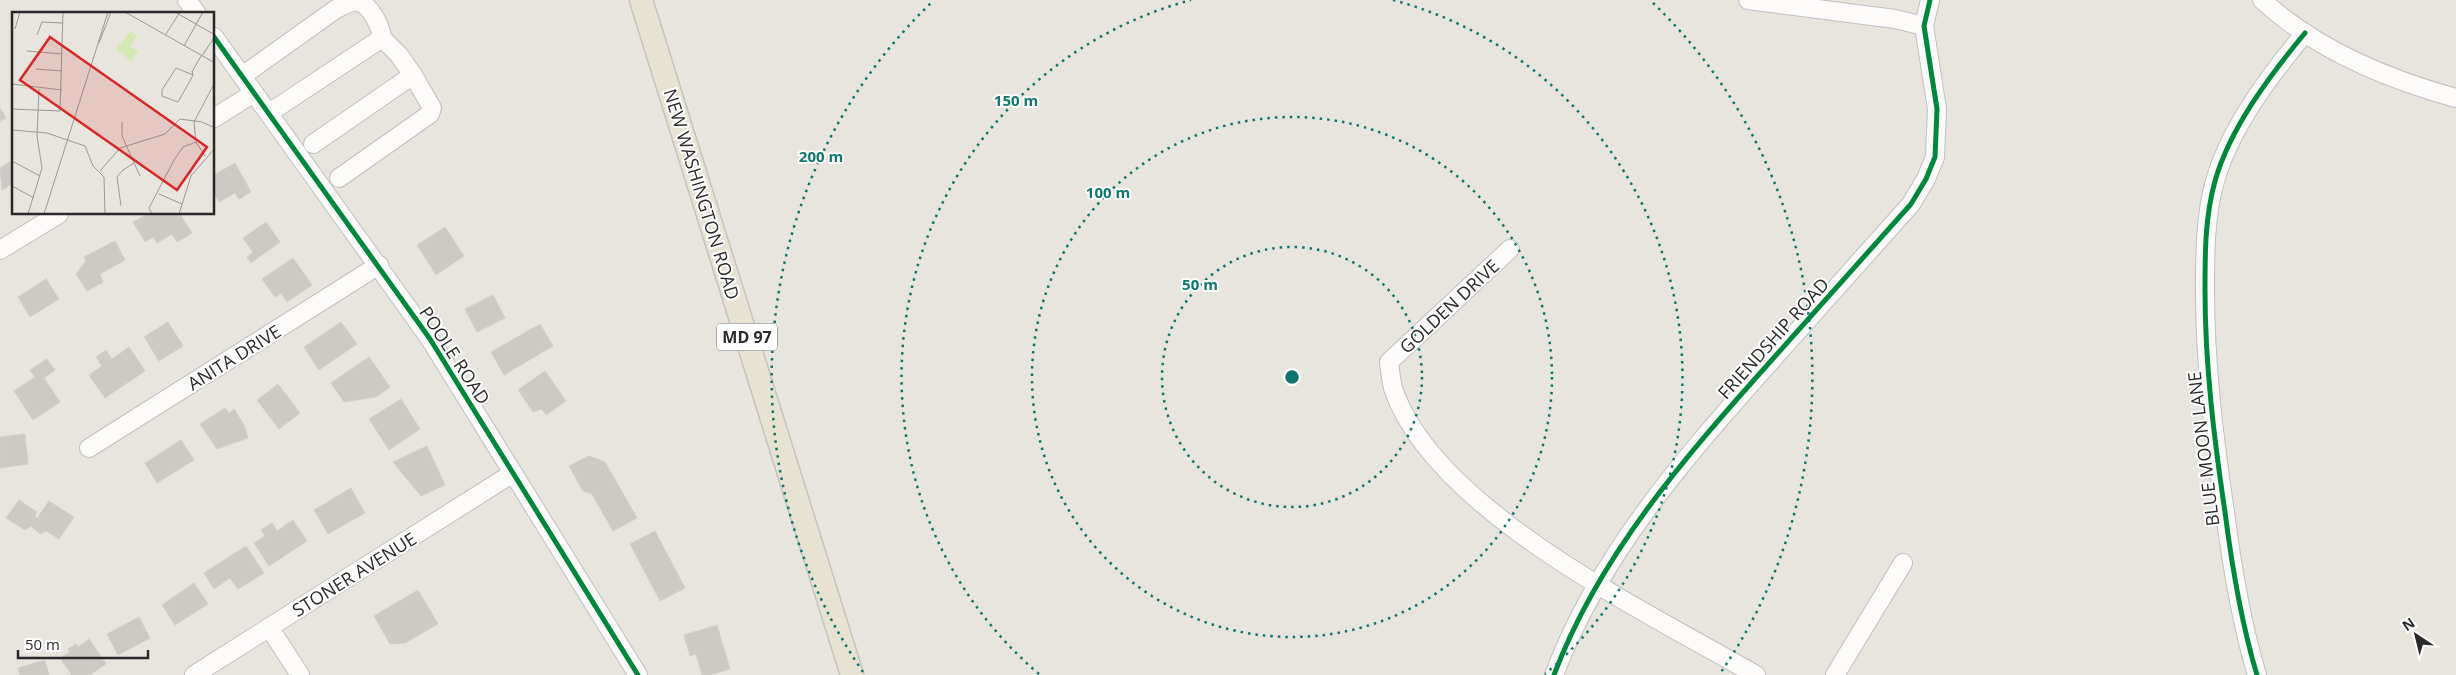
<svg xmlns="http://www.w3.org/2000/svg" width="2456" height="675" viewBox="0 0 2456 675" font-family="'Open Sans',sans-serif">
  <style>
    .building { fill: #cdcac5; stroke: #d3d0ca }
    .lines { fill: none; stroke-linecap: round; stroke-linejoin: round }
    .minor-casing { stroke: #c1c0c0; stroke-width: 20 }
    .major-casing { stroke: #c4c3c0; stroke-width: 25 }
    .minor { stroke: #fcfbfa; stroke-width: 18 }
    .major { stroke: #e7e2d2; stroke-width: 22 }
    .cycleway-casing { stroke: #fff; stroke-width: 8 }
    .cycleway { stroke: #00873e; stroke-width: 5 }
    .ring { fill: none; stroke: #0f766e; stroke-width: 2.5; stroke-dasharray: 2.5 5 }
    .labels { text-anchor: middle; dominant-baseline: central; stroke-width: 4; stroke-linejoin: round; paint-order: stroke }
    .shield { fill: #fff; stroke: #696969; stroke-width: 1 }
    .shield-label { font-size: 16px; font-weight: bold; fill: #292929 }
    .street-label { font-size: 18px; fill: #292929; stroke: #fff }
    .inset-road { fill: none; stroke: #9c9996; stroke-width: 1 }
    .view { fill: #d62828; fill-opacity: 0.15; stroke: #d62828; stroke-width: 2.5 }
    .inset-edge { fill: none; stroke: #292929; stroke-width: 2.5 }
    .centre { fill: #0f766e; stroke: #fff; stroke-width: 2.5 }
    .ring-label { font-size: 15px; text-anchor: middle; font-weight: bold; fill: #0f766e; stroke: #fff; stroke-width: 4; stroke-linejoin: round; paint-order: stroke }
  </style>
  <rect width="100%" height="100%" fill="#e8e4de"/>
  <g class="building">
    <path d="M 0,108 L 6,118 L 0,121 Z"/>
    <path d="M 14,159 L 14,182 L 2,190 L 0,168 Z"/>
    <path d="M 235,163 L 251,192 L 239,199 L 235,193 L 219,202 L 214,193 L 214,175 Z"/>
    <path d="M 147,214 L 180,214 L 192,233 L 177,242 L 172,234 L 157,243 L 153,237 L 145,242 L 133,222 Z"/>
    <path d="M 266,222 L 280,242 L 251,263 L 247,257 L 253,252 L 243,238 Z"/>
    <path d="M 445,227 L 464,256 L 436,275 L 417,245 Z"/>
    <path d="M 115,241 L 125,260 L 100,274 L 103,282 L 87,291 L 76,274 L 86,261 L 84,257 Z"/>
    <path d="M 293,258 L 312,285 L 287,302 L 281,293 L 275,297 L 262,279 Z"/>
    <path d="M 46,279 L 59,299 L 30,317 L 18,297 Z"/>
    <path d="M 493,295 L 505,318 L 477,332 L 465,309 Z"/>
    <path d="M 168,322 L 183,346 L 159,361 L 144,337 Z"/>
    <path d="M 341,322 L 357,344 L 319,370 L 304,347 Z"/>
    <path d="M 540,324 L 553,346 L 504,375 L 491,352 Z"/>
    <path d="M 129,347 L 145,371 L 105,398 L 89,375 L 102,366 L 96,357 L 106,350 L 112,359 Z"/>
    <path d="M 369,357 L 390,387 L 376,397 L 344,402 L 331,383 Z"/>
    <path d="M 47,359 L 55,370 L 44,378 L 60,402 L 33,420 L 14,391 L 35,377 L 30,370 Z"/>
    <path d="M 545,371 L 566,401 L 546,415 L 542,409 L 533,412 L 518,390 Z"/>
    <path d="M 278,384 L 300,413 L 279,429 L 257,400 Z"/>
    <path d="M 401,399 L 420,429 L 389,450 L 369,419 Z"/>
    <path d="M 225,408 L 229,413 L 234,409 L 244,425 L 248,438 L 217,449 L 200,424 Z"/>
    <path d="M 25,434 L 28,464 L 0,468 L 0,437 Z"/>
    <path d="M 181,440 L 194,460 L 157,483 L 145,463 Z"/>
    <path d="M 427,446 L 445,485 L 421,496 L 393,462 Z"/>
    <path d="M 589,456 L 605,462 L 637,518 L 613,531 L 592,494 L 583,491 L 569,466 Z"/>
    <path d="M 351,488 L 365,513 L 328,534 L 314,510 Z"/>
    <path d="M 19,500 L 37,512 L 35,516 L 37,518 L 49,501 L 74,517 L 59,539 L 46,531 L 40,534 L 31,526 L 25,530 L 6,518 Z"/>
    <path d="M 293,520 L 307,541 L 269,566 L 254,543 L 265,536 L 261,530 L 272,523 L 277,531 Z"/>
    <path d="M 655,531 L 685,588 L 660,601 L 630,544 Z"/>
    <path d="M 246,546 L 264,573 L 238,589 L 230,578 L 214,589 L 204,573 Z"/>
    <path d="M 194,583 L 208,604 L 175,625 L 162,605 Z"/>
    <path d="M 418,590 L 438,624 L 405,643 L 390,644 L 374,616 Z"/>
    <path d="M 139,617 L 150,638 L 118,655 L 107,634 Z"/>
    <path d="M 717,625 L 730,669 L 711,675 L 702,675 L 696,654 L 690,656 L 684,635 Z"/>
    <path d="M 89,639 L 106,664 L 90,675 L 72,675 L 60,658 L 70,652 L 68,649 L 76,644 L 78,647 Z"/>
    <path d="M 45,660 L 49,675 L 20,675 L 18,668 Z"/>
  </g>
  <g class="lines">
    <defs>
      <g id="minor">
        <path d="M 187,0 L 197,14"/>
        <path d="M 1748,0 L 1895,19 L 1924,26"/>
        <path d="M 2262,0 C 2315,49 2387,79 2456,98"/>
        <path d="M 214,37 L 430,339 L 638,675"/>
        <path d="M 242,76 L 336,9 C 343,6 351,0 359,2 C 371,6 381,27 382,38 L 269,113"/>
        <path d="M 214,118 L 254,93"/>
        <path d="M 313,144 L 413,75 L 399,55 L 382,38"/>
        <path d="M 339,178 L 430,114 L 432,108 L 413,75"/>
        <path d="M 1510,249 L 1389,362 C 1390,370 1391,380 1393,388 C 1433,510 1649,613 1756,675"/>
        <path d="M 0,250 L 59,214"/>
        <path d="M 89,448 L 379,265"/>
        <path d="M 269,627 L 300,675"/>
        <path d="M 194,675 L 513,473"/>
        <path d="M 1554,675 C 1599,555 1686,456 1770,362 C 1817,310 1864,257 1911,204 L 1926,179 L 1935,157 L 1937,109 L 1924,26 L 1930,0"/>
        <path d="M 1835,675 L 1903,563"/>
        <path d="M 2257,675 C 2241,622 2232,567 2225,512 C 2214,438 2205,365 2205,290 C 2205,254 2205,216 2215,181 C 2230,128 2270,75 2305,33"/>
      </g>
      <path id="major" d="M 641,0 L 852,675"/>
    </defs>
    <use href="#minor" class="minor-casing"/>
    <use href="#major" class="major-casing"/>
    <use href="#minor" class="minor"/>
    <use href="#major" class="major"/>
    <defs>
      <g id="cycleway">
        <path d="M 214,37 L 430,339 L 638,675"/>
        <path d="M 1554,675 C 1599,555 1686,456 1770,362 C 1817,310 1864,257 1911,204 L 1926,179 L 1935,157 L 1937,109 L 1924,26 L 1930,0"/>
        <path d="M 2257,675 C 2241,622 2232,567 2225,512 C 2214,438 2205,365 2205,290 C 2205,254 2205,216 2215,181 C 2230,128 2270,75 2305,33"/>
      </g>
    </defs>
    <use href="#cycleway" class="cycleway-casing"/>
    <use href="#cycleway" class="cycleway"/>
  </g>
  <g class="ring">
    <circle cx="1292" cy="377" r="130"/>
    <circle cx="1292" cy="377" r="260"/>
    <path d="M1039 674A390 390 0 0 1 1191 0M1393 0A390 390 0 0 1 1545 674"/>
    <path d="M863 672A520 520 0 0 1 931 3M1653 3A520 520 0 0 1 1721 672"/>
  </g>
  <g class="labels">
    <rect class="shield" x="717" y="323.5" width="60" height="27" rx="4"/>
    <g class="shield-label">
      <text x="747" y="337">MD 97</text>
    </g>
    <g class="street-label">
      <text transform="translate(702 194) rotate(73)">NEW WASHINGTON ROAD</text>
      <text transform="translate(1449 306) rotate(-43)">GOLDEN DRIVE</text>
      <text transform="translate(1773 338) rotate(-48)">FRIENDSHIP ROAD</text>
      <text transform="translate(455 355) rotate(57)">POOLE ROAD</text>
      <text transform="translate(234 357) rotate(-32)">ANITA DRIVE</text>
      <text transform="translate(2203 449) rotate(-97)">BLUE MOON LANE</text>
      <text transform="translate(354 574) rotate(-32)">STONER AVENUE</text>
    </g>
  </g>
  <g transform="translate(12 12)">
    <rect width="202" height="202" fill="#e8e4de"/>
    <path d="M 119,19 L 125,24 L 118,34 L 126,40 L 119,49 L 104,37 Z" fill="#d4e8b3"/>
    <path class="inset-road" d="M 113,0 L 203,51M 163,0 L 203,23M 3,17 L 8,0M 154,22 L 168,0M 25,23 L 30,10 L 50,11M 87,31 L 99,0M 172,34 L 191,0M 15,39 L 50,42M 190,44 L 203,24M 24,57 L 50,59M 180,59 L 181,63 L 179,67 L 166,90 L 150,84 L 150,78 L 164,56 L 181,63M 180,60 L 189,44M 0,72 L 50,78M 0,97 L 48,99M 48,99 L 51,0M 147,101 L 160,112M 110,110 L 110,124 L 128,164M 0,118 L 35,121 L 73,134 L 81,154 L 92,165 L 93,202M 193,144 L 184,130 L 182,110 L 203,70M 0,149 L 28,164M 88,159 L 108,136 L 153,122 L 168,107 L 190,110 L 203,116M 0,174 L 22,186M 147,182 L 170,192M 109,194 L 105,165 L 111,158 L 122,151M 16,202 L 30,156 L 25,124 L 27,77M 32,202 L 96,0M 140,202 L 137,196 L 162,148 L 171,135 L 184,130M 167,202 L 179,164 L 203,136"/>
    <path class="view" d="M 38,25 L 195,135 L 165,178 L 8,68 Z"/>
    <rect width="202" height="202" class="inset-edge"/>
  </g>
  <circle cx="1292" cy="377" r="8" class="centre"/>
  <g class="ring-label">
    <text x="1016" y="106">150 m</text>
    <text x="821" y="162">200 m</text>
    <text x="1108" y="198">100 m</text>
    <text x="1200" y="290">50 m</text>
  </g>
  <g transform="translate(2416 635) rotate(325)" stroke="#ffffff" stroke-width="4" paint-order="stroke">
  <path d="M0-4L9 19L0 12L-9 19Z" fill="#292929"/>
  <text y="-8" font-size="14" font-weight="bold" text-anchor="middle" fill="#292929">N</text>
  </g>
  <path d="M18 650v8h130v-8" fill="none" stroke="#292929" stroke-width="2.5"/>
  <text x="25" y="650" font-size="15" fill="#292929" stroke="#ffffff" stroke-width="4" paint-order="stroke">50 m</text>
</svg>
